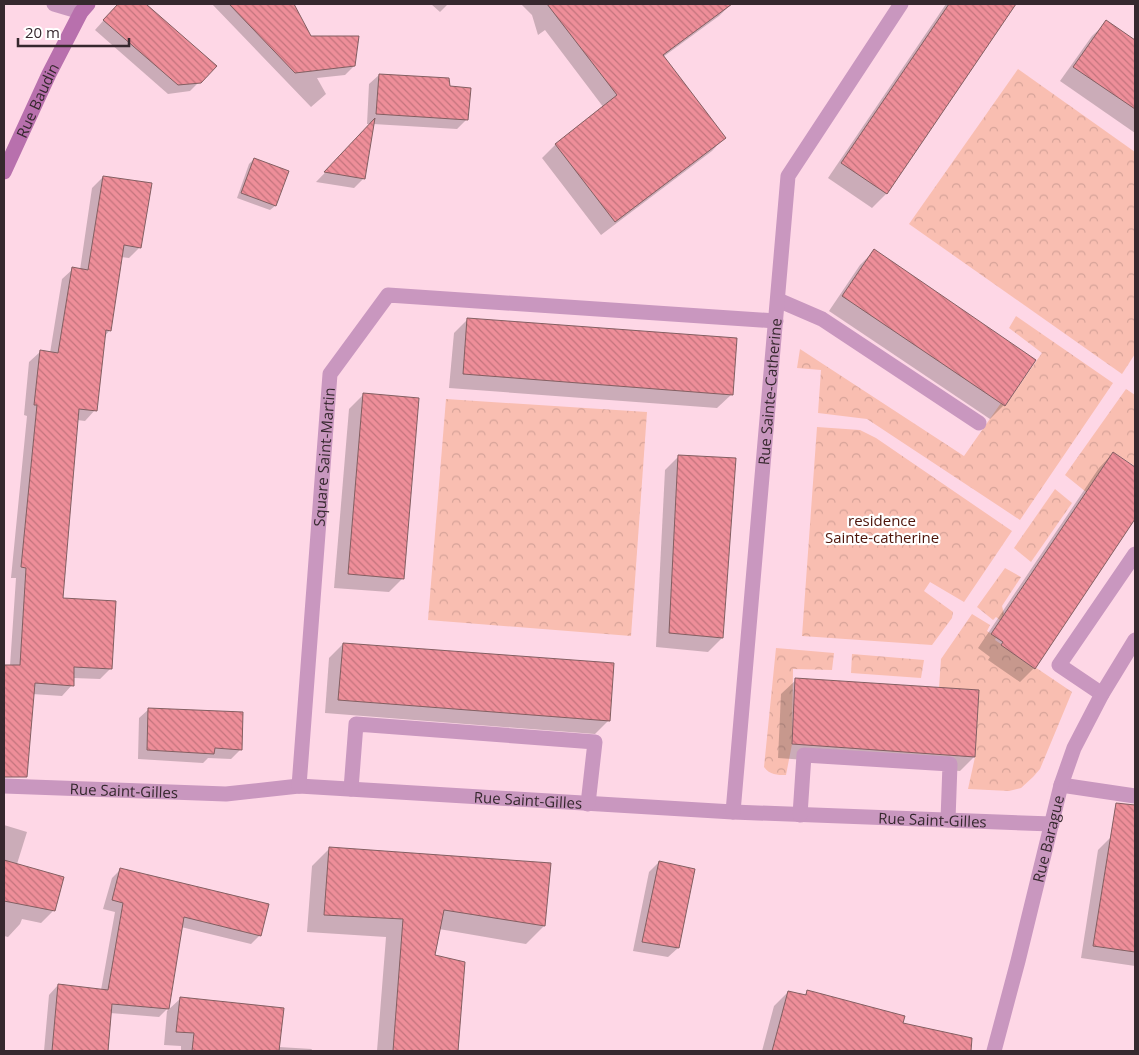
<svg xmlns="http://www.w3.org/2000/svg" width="1139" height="1055" viewBox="0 0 1139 1055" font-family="'Open Sans',sans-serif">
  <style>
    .park { fill: url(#park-crowns) }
    .shadow { fill: #0003 }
    .building { fill: url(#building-back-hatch); stroke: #835f62 }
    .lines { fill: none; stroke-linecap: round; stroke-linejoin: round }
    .street { stroke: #c997bf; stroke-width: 15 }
    .secondary { stroke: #b870ad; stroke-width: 15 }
    .labels { text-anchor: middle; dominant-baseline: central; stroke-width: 4.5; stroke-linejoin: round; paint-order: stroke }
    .street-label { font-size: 15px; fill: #36282e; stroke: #fff }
    .park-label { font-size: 15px; fill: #4d1409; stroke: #fff }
  </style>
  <defs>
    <pattern id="park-crowns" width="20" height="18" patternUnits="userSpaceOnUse" patternTransform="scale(1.25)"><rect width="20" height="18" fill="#f9beb1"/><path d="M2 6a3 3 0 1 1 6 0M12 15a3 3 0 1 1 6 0" fill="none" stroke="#d6a399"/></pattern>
    <pattern id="building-back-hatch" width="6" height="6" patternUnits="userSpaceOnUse" patternTransform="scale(1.25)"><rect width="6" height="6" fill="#ee8e99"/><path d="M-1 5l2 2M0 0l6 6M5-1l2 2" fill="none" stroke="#c2747d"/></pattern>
  </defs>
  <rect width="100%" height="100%" fill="#fed7e6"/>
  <g class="park">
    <path d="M 1018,69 L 1135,152 L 1135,354 L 1122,374 L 909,224 Z"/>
    <path d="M 1016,316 L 1113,383 L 1020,520 L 867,419 L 818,413 L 821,370 L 797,368 L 800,349 L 964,456 L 1001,403 L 1005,406 L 1042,353 L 1009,328 Z"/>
    <path d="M 1126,389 L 1135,395 L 1135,466 L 1113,452 L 1086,492 L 1065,475 Z"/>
    <path d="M 446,399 L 647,412 L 631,636 L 428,620 Z"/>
    <path d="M 817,427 L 860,430 L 876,438 L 1012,531 L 964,602 L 930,582 L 924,591 L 953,612 L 952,618 L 932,645 L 802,636 Z"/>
    <path d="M 1055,489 L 1072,503 L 1031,562 L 1014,548 Z"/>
    <path d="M 1005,568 L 1021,577 L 1002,606 L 1004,614 L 1001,621 L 996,617 L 993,620 L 977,607 Z"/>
    <path d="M 972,614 L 990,625 L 987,631 L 996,637 L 995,640 L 1072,692 L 1040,769 L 1033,777 L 1021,788 L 1009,791 L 968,789 L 975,757 L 979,690 L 939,688 L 941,659 Z"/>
    <path d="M 776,648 L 834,653 L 832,670 L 793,669 L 792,744 L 786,775 C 777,775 770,775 764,767 Z"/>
    <path d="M 852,654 L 924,660 L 921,678 L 851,673 Z"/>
  </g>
  <g class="shadow">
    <path d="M 118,4 L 144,4 L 215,66 L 190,91 L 168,94 L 95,30 Z"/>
    <path d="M 212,4 L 278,4 L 291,28 L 310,37 L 354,66 L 345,75 L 317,78 L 326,94 L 311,107 Z"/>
    <path d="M 431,4 L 448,4 L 440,12 Z"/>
    <path d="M 521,4 L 731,4 L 719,16 L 663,57 L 725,137 L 712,151 L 601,235 L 542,158 L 555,145 L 604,108 L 545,30 L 538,35 L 532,15 Z"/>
    <path d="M 946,4 L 1015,4 L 886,194 L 872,208 L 828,178 Z"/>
    <path d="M 1107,22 L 1135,41 L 1135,133 L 1060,81 L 1092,36 Z"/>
    <path d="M 379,75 L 449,88 L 467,119 L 457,129 L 373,124 L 364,178 L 354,188 L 316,182 L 372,124 L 367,124 L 369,84 Z"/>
    <path d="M 254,159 L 287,172 L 275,206 L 270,210 L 237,198 L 249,164 Z"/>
    <path d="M 103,177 L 140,247 L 129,258 L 121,257 L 110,330 L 104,337 L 95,410 L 85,421 L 77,420 L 61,599 L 111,668 L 100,679 L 73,678 L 72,685 L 62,696 L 32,694 L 17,769 L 4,768 L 4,666 L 10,666 L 16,578 L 11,578 L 27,416 L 24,415 L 29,362 L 40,352 L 50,353 L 62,279 L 73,269 L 80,270 L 92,188 Z"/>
    <path d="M 874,251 L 1004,405 L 990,419 L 829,311 L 860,265 Z"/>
    <path d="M 468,319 L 732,394 L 717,408 L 449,388 L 454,333 Z"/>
    <path d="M 363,395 L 403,578 L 389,592 L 334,588 L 349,409 Z"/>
    <path d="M 1113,453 L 1135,468 L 1135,517 L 1034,668 L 1020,682 L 988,660 L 990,657 L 978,648 L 1099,468 Z"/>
    <path d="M 679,456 L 722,638 L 708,652 L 656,647 L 665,470 Z"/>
    <path d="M 343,644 L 609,720 L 595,734 L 325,713 L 329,658 Z"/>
    <path d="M 796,680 L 974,757 L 960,771 L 778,758 L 781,694 Z"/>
    <path d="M 149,709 L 240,750 L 231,759 L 208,758 L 203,763 L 138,759 L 139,718 Z"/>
    <path d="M 4,825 L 27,832 L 17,864 L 54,910 L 41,923 L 22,919 L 20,924 L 8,937 L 4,936 Z"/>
    <path d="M 1111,837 L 1135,841 L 1135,966 L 1081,958 L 1098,850 Z"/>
    <path d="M 330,848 L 544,926 L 526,944 L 439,929 L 434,956 L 463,963 L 457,1051 L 377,1051 L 386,937 L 307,932 L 312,866 Z"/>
    <path d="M 659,862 L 678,948 L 668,957 L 633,951 L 649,872 Z"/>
    <path d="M 121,869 L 260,935 L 251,944 L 181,927 L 167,1011 L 168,1008 L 159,1017 L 110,1013 L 106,1051 L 44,1051 L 49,995 L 58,985 L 101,990 L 115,912 L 103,909 L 112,878 Z"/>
    <path d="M 808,991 L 902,1024 L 921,1028 L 915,1051 L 762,1051 L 774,1006 L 788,992 L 803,996 Z"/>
    <path d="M 181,998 L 279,1047 L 312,1049 L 311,1051 L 181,1051 L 181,1046 L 164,1045 L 167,1011 Z"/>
  </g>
  <g class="building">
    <path d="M 118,4 L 146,4 L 217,66 L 201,83 L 178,85 L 103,20 Z"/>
    <path d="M 229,4 L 294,4 L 311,36 L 359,36 L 355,66 L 295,73 Z"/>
    <path d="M 547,4 L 732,4 L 663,55 L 726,138 L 615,222 L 555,144 L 617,95 Z"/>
    <path d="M 949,4 L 1016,4 L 887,194 L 841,163 Z"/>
    <path d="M 1106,20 L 1135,40 L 1135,109 L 1073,67 Z"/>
    <path d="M 379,74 L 449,78 L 450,86 L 471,88 L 468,120 L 376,114 Z"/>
    <path d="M 375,118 L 365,179 L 324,172 Z"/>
    <path d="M 254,158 L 289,171 L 276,206 L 241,193 Z"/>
    <path d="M 103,176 L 152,183 L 141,248 L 124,245 L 111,331 L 106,330 L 97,411 L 79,409 L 73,479 L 63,598 L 116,601 L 112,669 L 74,667 L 74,686 L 35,683 L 27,777 L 4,777 L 4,665 L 20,665 L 26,568 L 21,567 L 37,405 L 34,405 L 40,350 L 58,353 L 72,267 L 88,270 Z"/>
    <path d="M 874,249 L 1036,360 L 1005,406 L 842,296 Z"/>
    <path d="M 467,318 L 737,338 L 733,395 L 463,374 Z"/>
    <path d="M 363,393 L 419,398 L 404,579 L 348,574 Z"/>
    <path d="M 1113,452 L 1135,467 L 1135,519 L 1035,669 L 1001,645 L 1003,642 L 991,634 Z"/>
    <path d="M 678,455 L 736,458 L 723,638 L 669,633 Z"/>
    <path d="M 343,643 L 614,663 L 610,721 L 338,700 Z"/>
    <path d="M 795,678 L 979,690 L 975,757 L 792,744 Z"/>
    <path d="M 148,708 L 243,712 L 242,750 L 215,748 L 214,754 L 147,750 Z"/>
    <path d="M 1116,803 L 1135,805 L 1135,952 L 1093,946 Z"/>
    <path d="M 329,847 L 551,863 L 545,926 L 444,910 L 435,955 L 465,962 L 458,1051 L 393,1051 L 403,919 L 324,915 Z"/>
    <path d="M 4,860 L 64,877 L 55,911 L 4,901 Z"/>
    <path d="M 659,861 L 695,869 L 679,948 L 642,942 Z"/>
    <path d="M 120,868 L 269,904 L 261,936 L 184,917 L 169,1009 L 112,1004 L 108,1051 L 52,1051 L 58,984 L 108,990 L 123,903 L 112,900 Z"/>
    <path d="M 807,990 L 905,1016 L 903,1023 L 972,1038 L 971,1051 L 772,1051 L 788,991 L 806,995 Z"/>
    <path d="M 180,997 L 284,1008 L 279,1051 L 192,1051 L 194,1033 L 176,1032 Z"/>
  </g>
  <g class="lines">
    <g class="street">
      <path d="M 54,4 L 81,12"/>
      <path d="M 778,300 L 822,319 L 979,423"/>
      <path d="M 1102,694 L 1059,665 L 1135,554"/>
      <path d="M 1061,785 L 1135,796"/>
      <path id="s1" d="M 4,786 L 226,794 L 299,786 L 733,812 L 1052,824"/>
      <path id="s2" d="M 299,786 L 330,374 L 388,295 L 776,321"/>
      <path d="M 351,789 L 356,724 L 595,742 L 588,804"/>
      <path id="s3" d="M 733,812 L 788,176 L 901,4"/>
      <path d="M 800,815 L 804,755 L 950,764 L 948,820"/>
      <path id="s4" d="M 994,1051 L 1018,961 L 1061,785 L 1074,748 L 1102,694 L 1135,640"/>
    </g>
    <path class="secondary" id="s5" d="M 4,172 L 49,74 L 81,12 L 88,4"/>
  </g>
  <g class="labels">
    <g class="street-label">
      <text stroke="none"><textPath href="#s5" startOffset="79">Rue Baudin</textPath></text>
      <text stroke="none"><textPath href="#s3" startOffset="422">Rue Sainte-Catherine</textPath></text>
      <text stroke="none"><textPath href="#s2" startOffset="330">Square Saint-Martin</textPath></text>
      <text stroke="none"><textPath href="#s1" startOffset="120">Rue Saint-Gilles</textPath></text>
      <text stroke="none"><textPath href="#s1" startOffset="525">Rue Saint-Gilles</textPath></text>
      <text stroke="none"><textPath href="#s1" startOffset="930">Rue Saint-Gilles</textPath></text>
      <text stroke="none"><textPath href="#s4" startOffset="219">Rue Barague</textPath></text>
    </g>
    <g class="park-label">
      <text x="882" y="520">residence<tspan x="882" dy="17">Sainte-catherine</tspan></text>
    </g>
  </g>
  <rect width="1139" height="1055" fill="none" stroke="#36282e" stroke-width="10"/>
  <path d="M18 38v8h111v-8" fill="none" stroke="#36282e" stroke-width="2.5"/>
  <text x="25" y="38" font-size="15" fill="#36282e" stroke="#ffffff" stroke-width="4" paint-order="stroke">20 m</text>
</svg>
